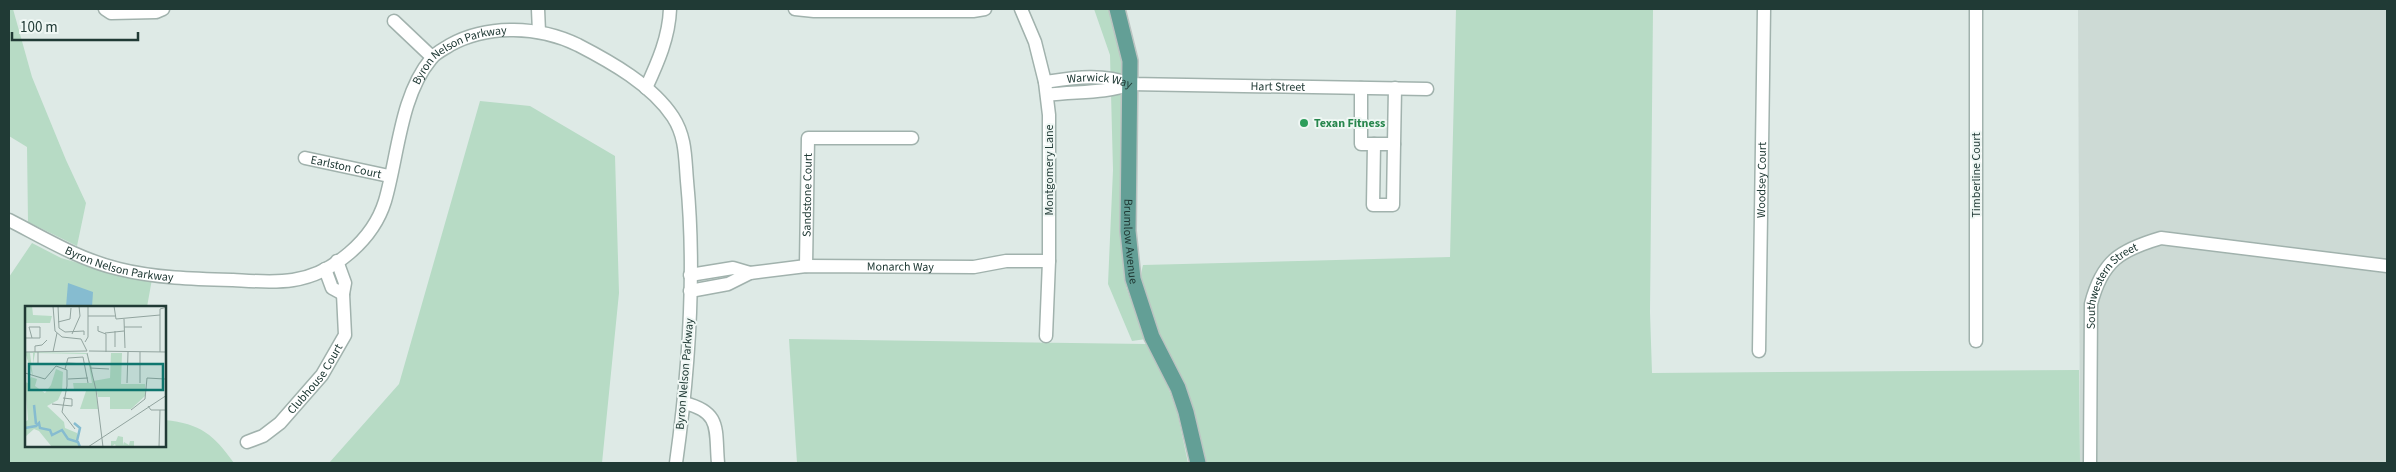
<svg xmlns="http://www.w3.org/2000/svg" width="2396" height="472" viewBox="0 0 2396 472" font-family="'Source Sans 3',sans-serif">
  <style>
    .built { fill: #cddad5 }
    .green { fill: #b7dbc5 }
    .water { fill: #86bcd0 }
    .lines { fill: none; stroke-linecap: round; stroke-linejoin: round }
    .minor-casing { stroke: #a1b2ad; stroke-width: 15 }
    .major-casing { stroke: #bcc4c2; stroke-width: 18 }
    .minor { stroke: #fff; stroke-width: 12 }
    .major { stroke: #639f96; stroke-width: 15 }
    .leisure-dot { fill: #2e9e5b; stroke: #eff7f4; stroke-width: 2 }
    .labels { text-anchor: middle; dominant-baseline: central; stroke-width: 4; stroke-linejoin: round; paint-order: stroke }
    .street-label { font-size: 12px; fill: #203a35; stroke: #eff7f4 }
    .leisure-label { font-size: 12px; font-weight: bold; fill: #27864d; stroke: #eff7f4; text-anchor: start }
    .inset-river { fill: none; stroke: #86bcd0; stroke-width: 2.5 }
    .inset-road { fill: none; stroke: #92a49f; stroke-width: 1 }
    .view { fill: #0f766e; fill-opacity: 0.15; stroke: #0f766e; stroke-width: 2.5 }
    .inset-edge { fill: none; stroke: #203a35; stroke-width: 2.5 }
  </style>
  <rect width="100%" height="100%" fill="#deeae6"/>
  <path class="built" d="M 2078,9 L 2387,9 L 2387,463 L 2080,463 Z"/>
  <g class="green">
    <path d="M 9,9 L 13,9 L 32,77 L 66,160 L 86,203 L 77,246 L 28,222 L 27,147 L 9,136 Z"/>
    <path d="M 1094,9 L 1109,9 L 1118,29 L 1125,59 L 1123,242 L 1126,287 L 1146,339 L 1132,341 L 1108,284 L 1113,170 L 1110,55 Z"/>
    <path d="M 1456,9 L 1653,9 L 1650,312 L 1652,373 L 2079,370 L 2080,463 L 1205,463 C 1199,439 1194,412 1185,390 C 1169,355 1132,304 1143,265 L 1450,257 Z"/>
    <path d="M 480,101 L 530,106 L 615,156 L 619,293 L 602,463 L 329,463 L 399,384 Z"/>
    <path d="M 32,243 L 61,258 L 103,270 L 152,279 L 147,307 L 26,307 L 26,446 L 165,446 L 165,420 C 201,424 213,434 234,463 L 9,463 L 9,277 Z"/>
    <path d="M 789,339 L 1146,344 L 1165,379 L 1177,411 L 1188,463 L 797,463 Z"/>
  </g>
  <path class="water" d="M 68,283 L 93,292 L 92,307 L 66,307 Z"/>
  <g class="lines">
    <defs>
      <g id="minor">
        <path d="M 105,9 L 111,13 L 156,12 L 163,9"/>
        <path d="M 538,9 L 539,32"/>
        <path d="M 795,9 L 814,11 L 973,11 L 985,9"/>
        <path d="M 1021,9 L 1035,42 L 1045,82 L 1049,115 L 1049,261 L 1046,336"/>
        <path d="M 394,21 L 432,57"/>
        <path id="s1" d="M 1045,82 C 1073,78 1102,73 1130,84 L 1427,89"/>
        <path d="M 646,88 C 658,62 669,37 670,9"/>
        <path d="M 1361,88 L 1361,144 L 1394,144 L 1395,88"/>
        <path d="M 1047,95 C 1074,91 1105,94 1130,84"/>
        <path d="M 1374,144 L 1373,205 L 1393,205 L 1394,144"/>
        <path id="s2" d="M 305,158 L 389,176"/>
        <path id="s3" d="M 9,220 C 44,238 80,260 119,269 C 155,278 195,279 233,280 C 252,281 274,283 293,280 C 333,274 373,240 385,201 C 398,157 400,96 431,59 C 435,53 444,49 450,45 C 488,24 539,26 578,45 C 611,62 652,85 673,117 C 686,137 685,158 687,181 C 696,275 689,370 676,463"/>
        <path id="s4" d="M 806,266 L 808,138 L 912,138"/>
        <path d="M 325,269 L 332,288 L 343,294"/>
        <path d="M 690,275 L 733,268 L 750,273"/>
        <path id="s5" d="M 690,291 L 728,284 L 750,273 L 806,266 L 974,267 L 1006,261 L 1049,261"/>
        <path d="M 1976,341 L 1976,9"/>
        <path id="s6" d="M 1759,351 L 1764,9"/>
        <path d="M 684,403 C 722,412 715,430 718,463"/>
        <path id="s7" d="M 247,442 L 263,436 L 280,423 L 322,375 L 345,335 L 343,294 L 345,283 L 337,261"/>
        <path id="s8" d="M 2090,463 L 2091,304 C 2102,261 2120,250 2161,238 L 2387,266"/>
      </g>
      <g id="major">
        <path id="s9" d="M 1117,9 L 1130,61 L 1128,231 L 1133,279 L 1152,337 L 1178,388 L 1186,412 L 1198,463"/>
      </g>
    </defs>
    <use href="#minor" class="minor-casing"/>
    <use href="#major" class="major-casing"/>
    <use href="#minor" class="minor"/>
    <use href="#major" class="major"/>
  </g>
  <circle class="leisure-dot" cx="1304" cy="123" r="5"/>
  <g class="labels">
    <g class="street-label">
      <text stroke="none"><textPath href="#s3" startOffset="600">Byron Nelson Parkway</textPath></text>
      <text stroke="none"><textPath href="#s1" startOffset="55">Warwick Way</textPath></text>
      <text stroke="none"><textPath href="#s1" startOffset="234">Hart Street</textPath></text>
      <text stroke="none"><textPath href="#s2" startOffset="42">Earlston Court</textPath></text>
      <text transform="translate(1049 170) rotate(-90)">Montgomery Lane</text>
      <text transform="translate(1976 175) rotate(-90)">Timberline Court</text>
      <text stroke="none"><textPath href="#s6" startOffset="171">Woodsey Court</textPath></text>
      <text stroke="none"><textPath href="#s4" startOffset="71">Sandstone Court</textPath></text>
      <text stroke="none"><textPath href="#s9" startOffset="234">Brumlow Avenue</textPath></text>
      <text stroke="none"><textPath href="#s3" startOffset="120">Byron Nelson Parkway</textPath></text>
      <text stroke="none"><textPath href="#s5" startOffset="214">Monarch Way</textPath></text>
      <text stroke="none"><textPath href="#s8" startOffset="185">Southwestern Street</textPath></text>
      <text transform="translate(685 374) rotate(-85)">Byron Nelson Parkway</text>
      <text stroke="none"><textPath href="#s7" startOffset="95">Clubhouse Court</textPath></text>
    </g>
    <g class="leisure-label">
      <text x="1314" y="123">Texan Fitness</text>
    </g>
  </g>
  <g transform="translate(25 306)">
    <rect width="141" height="141" fill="#deeae6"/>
    <path d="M 0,0 L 7,0 L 8,9 L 27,10 L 25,17 L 0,17 ZM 0,46 L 61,47 L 67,61 L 68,75 L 85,72 L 86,47 L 97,47 L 96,78 L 120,78 L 120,90 L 106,103 L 85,103 L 85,91 L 73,91 L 70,79 L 73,103 L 55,103 L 61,85 L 49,84 L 48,77 L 67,77 L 62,48 L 10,47 L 8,58 L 8,47 L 5,47 L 8,71 ZM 31,63 L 38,66 L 37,85 L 33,94 L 22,100 L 39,116 L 40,122 L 52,127 L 54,141 L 27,141 L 14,125 L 9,123 L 0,131 L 0,116 L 3,114 L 0,76 L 3,77 L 6,71 L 12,73 L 10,80 L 20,87 L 26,79 ZM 93,130 L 98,131 L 98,139 L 99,136 L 104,139 L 105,135 L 109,135 L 109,141 L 91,141 L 90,138 L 86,141 L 86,135 L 91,135 Z" fill="#b7dbc5"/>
    <path class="inset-river" d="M 9,99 L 11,118M 49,117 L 55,122 L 52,135M 0,122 L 11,120 L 14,117 L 15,122 L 25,124 L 27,129 L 37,124 L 43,133 L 53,136 L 55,141"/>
    <path class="inset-road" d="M 28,0 L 30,25 L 37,31 L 56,33 L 62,45M 40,0 L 33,0 L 34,22 L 40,26 L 59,25 L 59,29M 42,0 L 54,0 L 55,10 L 47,28M 89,0 L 91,13 L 135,9M 63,10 L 90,10M 99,13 L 100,42M 33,16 L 45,13 L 46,2M 73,20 L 73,25 L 81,28 L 81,46M 99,21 L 117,21M 80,27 L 99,25M 0,32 L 15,32 L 15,21 L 4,21 L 7,32M 60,36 L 63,31 L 63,0M 90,41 L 90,25M 64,45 L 142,46M 0,46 L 62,45M 10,46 L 10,40 L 17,39 L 22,34M 28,46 L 32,27M 135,46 L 135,3 L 142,1M 62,47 L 71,84 L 78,141M 42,57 L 61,58M 10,58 L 13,58 L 13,46M 65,62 L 84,63M 40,63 L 43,52 L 58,51 L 63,77M 0,67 L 20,73 L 31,60 L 42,64 L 42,80 L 37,106 L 50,123M 43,73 L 63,72M 102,77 L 103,46M 115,77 L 115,46M 27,98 L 47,100 L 47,93 L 38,92M 123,100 L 126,104 L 142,104M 106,104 L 120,93 L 122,72 L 140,73M 63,141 L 142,89M 134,141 L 135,104"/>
    <path class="view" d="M 4,58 L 138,58 L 138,84 L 4,84 Z"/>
    <rect width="141" height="141" class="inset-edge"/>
  </g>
  <rect width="2396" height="472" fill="none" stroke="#203a35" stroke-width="20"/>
  <path d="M12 32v8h126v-8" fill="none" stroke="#203a35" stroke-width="2.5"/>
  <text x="20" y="32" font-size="15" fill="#203a35" stroke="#eff7f4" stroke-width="4" paint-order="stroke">100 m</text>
</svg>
